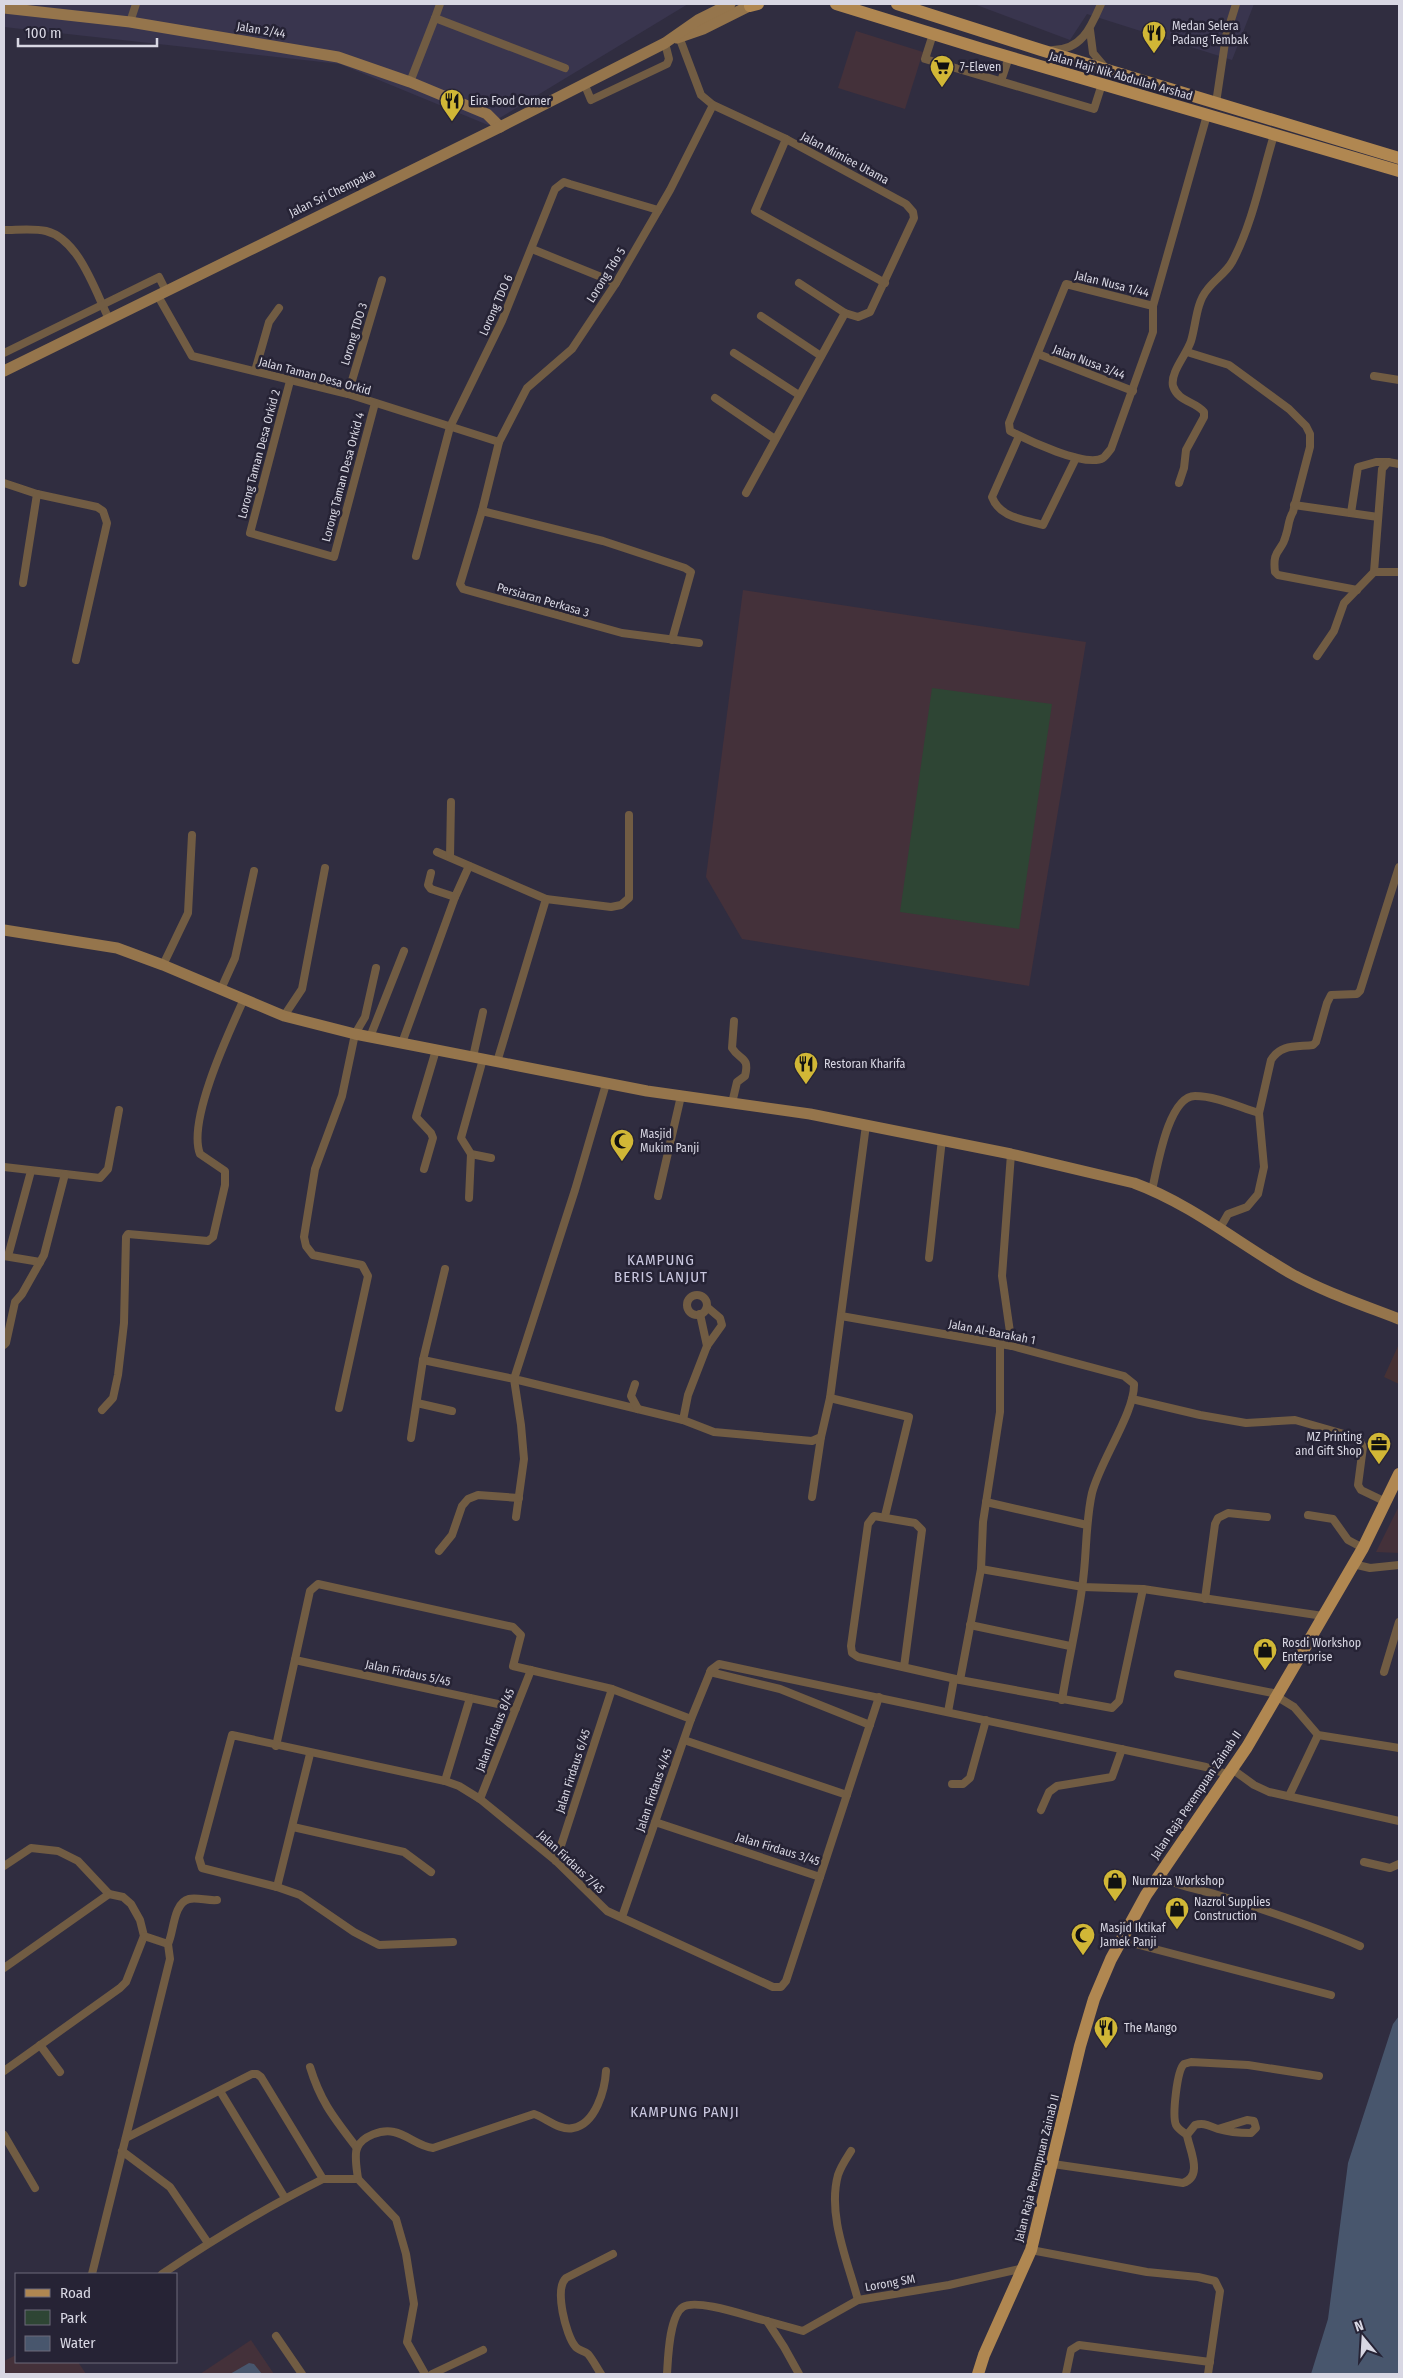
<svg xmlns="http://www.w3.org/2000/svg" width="1403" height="2378" viewBox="0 0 1403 2378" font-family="'Fira Sans Condensed',sans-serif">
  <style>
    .built { fill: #39354e }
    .education { fill: #44313a }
    .medical { fill: #463134 }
    .green { fill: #2e4534 }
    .water { fill: #48566d }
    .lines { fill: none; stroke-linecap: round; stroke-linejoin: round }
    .street { stroke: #715c43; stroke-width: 8 }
    .secondary { stroke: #95754c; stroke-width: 11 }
    .primary { stroke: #b08751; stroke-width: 12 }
    .labels { text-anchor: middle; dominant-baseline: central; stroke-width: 5; stroke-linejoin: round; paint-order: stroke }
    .poi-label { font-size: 12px; fill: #d8d7e3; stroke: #262335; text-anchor: start }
    .street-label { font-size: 12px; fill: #d8d7e3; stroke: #262335 }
    .quarter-label { font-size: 15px; letter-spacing: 1px; fill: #cac8e0; stroke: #262335 }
  </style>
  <rect width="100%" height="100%" fill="#302d40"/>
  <g class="built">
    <path d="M 4,4 L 688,4 L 488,125 L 340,64 L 4,27 Z"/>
    <path d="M 974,4 L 1254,4 L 1232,60 L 1087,14 L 1070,40 Z"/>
  </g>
  <g class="education">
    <path d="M 856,31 L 923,52 L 905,109 L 838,88 Z"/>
    <path d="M 743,590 L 1086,642 L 1029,986 L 742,939 L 706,877 Z"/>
    <path d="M 1399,1506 L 1399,1553 L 1376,1552 Z"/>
    <path d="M 251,2340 L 274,2374 L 200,2374 Z"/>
    <path d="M 16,2355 L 16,2362 L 78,2362 L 86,2374 L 4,2374 L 4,2361 Z"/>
  </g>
  <path class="medical" d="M 1399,1344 L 1399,1384 L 1384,1377 Z"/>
  <path class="green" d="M 932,688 L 1052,704 L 1019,929 L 900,912 Z"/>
  <g class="water">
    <path d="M 1399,2016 L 1399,2374 L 1311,2374 L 1328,2319 L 1348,2163 L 1393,2024 Z"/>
    <path d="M 249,2363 L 254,2364 L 262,2374 L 230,2374 Z"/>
  </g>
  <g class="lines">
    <g class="street">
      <path d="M 435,18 L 440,4"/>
      <path d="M 130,22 L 136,4"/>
      <path d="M 1090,30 L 1093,53 L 1104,66"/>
      <path d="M 678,34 L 701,95 L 713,105 L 786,139 L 906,204 L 913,212 L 914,218 L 870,312 L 858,317 L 845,313 L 799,283"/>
      <path d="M 933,34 L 925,59 L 1094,109 L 1102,84"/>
      <path d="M 1053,50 C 1082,50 1091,27 1101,4"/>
      <path d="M 1001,81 L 1009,57"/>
      <path d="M 410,82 L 435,18 L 565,68"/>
      <path d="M 584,83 L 591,100 L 667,64 L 669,59 L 665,43"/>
      <path d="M 1216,103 L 1226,36 L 1236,4"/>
      <path d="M 786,139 L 755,211 L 885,283"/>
      <path d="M 4,230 C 17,230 34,228 46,231 C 79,239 95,291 109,319"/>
      <path d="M 532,249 L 616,283"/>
      <path d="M 158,296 L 192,356 L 348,394 L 499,442"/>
      <path d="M 1153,306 L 1066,284 L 1009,423 L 1010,431 C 1027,440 1086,468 1103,458 C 1106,456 1109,451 1111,449 L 1153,332 L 1153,306 L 1207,115"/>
      <path d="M 761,316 L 821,356"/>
      <path d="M 1187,352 L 1229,365 L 1289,409 L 1306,426 L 1310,434 L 1310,447 L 1293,512 C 1288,520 1289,527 1286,535 C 1282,553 1272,548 1275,572 L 1278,575 L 1357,590"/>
      <path d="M 4,353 L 159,277 L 166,291"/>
      <path d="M 734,353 L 799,395"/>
      <path d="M 1038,354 L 1133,391"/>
      <path d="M 255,371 L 269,322 L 279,308"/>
      <path d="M 1374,376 L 1399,380"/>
      <path d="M 290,381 L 250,533 L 334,557 L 375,403"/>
      <path d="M 348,394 L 382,280"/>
      <path d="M 715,398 L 775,439"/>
      <path d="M 1019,436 L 992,497 C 1000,518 1023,519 1043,525 L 1076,458"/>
      <path d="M 4,483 L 37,494 L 97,507 L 103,511 L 107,523 L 76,660"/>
      <path d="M 1179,483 L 1184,468 L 1186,450 L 1204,417 L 1204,412 C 1195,401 1178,402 1173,386 C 1170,372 1187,354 1191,341 C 1196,325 1196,303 1207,290 C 1214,280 1226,273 1232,262 C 1252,226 1262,174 1274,135"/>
      <path d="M 746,493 L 845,313"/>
      <path d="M 1294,505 L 1378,517"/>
      <path d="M 482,511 L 603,541 L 685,568 L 691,572 L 672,640"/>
      <path d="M 1351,513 L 1358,467 L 1376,462 L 1388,462"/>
      <path d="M 416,556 L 450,427 L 502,321 L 555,189 L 564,182 L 570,184 L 658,210"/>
      <path d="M 1374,572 L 1382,469 L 1388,462 L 1399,464"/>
      <path d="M 23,583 L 37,494"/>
      <path d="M 699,643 L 622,633 L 463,589 L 460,584 L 482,511 L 499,442 L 527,388 L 572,349 L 616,283 L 670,190 L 713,105"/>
      <path d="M 1317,656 L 1334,631 L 1344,603 L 1374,572 L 1399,572"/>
      <path d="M 437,852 L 546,899"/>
      <path d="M 450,857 L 451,802"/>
      <path d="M 455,897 L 469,866"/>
      <path d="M 163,965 L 188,913 L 192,835"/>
      <path d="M 221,989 L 235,958 L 254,871"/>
      <path d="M 284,1016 L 302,989 L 325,868"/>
      <path d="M 370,1037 L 404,951"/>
      <path d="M 402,1043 L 455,897 L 431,889 L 428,885 L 431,873"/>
      <path d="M 473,1057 L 483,1012"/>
      <path d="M 483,1059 L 461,1138 L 471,1154 L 491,1158"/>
      <path d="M 497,1062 L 546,899 L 611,907 L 621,905 L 629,898 L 629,815"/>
      <path d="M 606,1084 L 575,1190 L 514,1379 L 683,1420 L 714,1432 L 812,1441 L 821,1437 L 830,1398 L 866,1125"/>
      <path d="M 732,1103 L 737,1082 L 745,1076 C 750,1056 740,1061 732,1048 L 734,1021"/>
      <path d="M 1011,1154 L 1002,1276 L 1012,1346"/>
      <path d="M 4,1167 L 100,1178 L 108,1169 L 119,1110"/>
      <path d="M 424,1169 L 433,1138 L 431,1133 L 416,1117 L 436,1050"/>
      <path d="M 1152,1190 C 1157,1169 1168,1096 1195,1096 C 1216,1096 1239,1107 1259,1113"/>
      <path d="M 658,1196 L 681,1096"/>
      <path d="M 469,1198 L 471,1154"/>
      <path d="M 1220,1228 L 1228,1214 L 1247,1207 L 1258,1194 L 1264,1167 L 1259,1113 L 1271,1060 C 1281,1044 1296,1047 1313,1045 L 1316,1042 L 1327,1003 L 1331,995 L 1357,994 L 1360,991 L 1399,867"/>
      <path d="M 4,1256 L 40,1262"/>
      <path d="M 8,1256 L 31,1171"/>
      <path d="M 929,1258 L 942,1139"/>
      <path d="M 445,1269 L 423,1360 L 514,1379 L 521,1425 L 524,1459 L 516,1517"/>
      <circle cx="697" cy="1305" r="10"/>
      <path d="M 700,1314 L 707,1346"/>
      <path d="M 841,1316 L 1012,1346 L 1124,1376 L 1134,1384 C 1135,1412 1100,1461 1092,1493 C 1085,1524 1087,1557 1082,1588 C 1077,1625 1068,1662 1062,1700"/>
      <path d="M 4,1345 L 6,1343 L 15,1302 L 22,1294 L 44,1255 L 65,1174"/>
      <path d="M 635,1384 L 631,1396 L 638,1409"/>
      <path d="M 830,1398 L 909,1417 L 885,1516"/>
      <path d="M 1132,1399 L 1200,1415 L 1246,1423 L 1295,1420 L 1358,1438 L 1363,1447 L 1358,1485 L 1361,1490 L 1386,1502"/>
      <path d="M 417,1403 L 452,1411"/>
      <path d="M 339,1408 L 368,1276 L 362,1265 L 313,1255 L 306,1246 L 304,1237 L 315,1169 L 342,1096 L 355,1034 L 365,1017 L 376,968"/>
      <path d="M 102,1410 L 113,1398 L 118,1375 L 124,1323 L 126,1237 L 128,1234 L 208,1241 L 213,1237 L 225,1185 L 225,1171 L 200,1154 C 187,1121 229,1032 244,999"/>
      <path d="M 683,1420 L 688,1395 L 707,1346 L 722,1325 L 720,1318 L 707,1307"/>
      <path d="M 411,1438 L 423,1360"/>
      <path d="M 812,1497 L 821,1437"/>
      <path d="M 986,1502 L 1087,1525"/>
      <path d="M 1308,1515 L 1333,1519 L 1348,1540 L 1363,1548"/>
      <path d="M 439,1551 L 452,1535 L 462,1506 L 468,1499 L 478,1495 L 519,1498"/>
      <path d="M 1353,1564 L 1370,1568 L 1399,1565"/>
      <path d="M 981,1569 L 1083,1587 L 1143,1589 L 1323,1616"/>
      <path d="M 1205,1599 L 1215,1524 L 1218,1518 L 1228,1513 L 1267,1517"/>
      <path d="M 970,1625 L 1070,1646"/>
      <path d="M 295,1660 L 516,1708"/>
      <path d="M 904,1667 L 922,1530 L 915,1523 L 874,1516 L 868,1524 L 851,1646 L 852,1653 L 858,1657 L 960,1680 L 1112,1708 L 1119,1701 L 1143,1589"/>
      <path d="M 710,1672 L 780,1689 L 870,1725"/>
      <path d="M 1384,1672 L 1399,1622"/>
      <path d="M 1178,1674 L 1278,1694"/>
      <path d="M 960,1680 L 981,1569 L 983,1522 L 1000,1412 L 1000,1343"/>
      <path d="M 1276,1696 L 1294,1707 L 1318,1735 L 1399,1748"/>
      <path d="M 948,1712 L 954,1679"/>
      <path d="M 684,1740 L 847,1795"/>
      <path d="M 276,1746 L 310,1591 L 318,1584 L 513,1627 L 521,1635 L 513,1666 L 612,1689 L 691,1719"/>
      <path d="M 1232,1769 L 1254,1785 L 1269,1792 L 1399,1821"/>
      <path d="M 445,1781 L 470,1698"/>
      <path d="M 952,1784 L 963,1784 L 970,1778 L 986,1720"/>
      <path d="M 1289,1796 L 1318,1735"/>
      <path d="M 480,1799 L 531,1670"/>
      <path d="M 1041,1810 L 1049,1792 L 1057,1786 L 1112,1777 L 1122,1749"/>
      <path d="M 655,1822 L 820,1877 L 879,1697"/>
      <path d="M 293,1827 L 404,1852 L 431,1872"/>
      <path d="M 556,1861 L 612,1689"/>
      <path d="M 1364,1862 L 1390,1868 L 1399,1864"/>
      <path d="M 4,1866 L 31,1848 L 58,1851 L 78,1861 L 109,1894"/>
      <path d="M 1159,1875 C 1177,1887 1200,1889 1221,1896 C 1268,1911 1314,1926 1360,1946"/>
      <path d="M 277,1887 L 310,1754"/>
      <path d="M 622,1917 L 691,1719 L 711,1670 L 719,1664 L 1206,1767 L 1229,1775"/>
      <path d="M 1120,1940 L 1331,1995"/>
      <path d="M 453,1942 L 379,1945 L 354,1932 L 300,1895 L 277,1887 L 202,1868 L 199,1858 L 232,1735 L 445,1781 L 459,1786 L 480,1799 L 556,1861 L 607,1911 L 773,1987 L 781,1987 L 786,1981 L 820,1877"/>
      <path d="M 168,1944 C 174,1932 173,1903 189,1899 C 197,1897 208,1901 217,1900"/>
      <path d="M 4,1968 L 109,1894 L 123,1897 L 131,1904 L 140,1920 L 144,1936 L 126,1982 L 120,1988 L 4,2071"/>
      <path d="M 40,2045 L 60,2072"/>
      <path d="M 310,2067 C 321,2103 335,2119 357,2148"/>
      <path d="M 220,2091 L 285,2198"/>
      <path d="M 4,2135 L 35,2188"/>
      <path d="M 1187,2135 C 1183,2132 1178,2129 1176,2125 C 1172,2116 1177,2070 1184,2064 L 1191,2062 L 1248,2065 L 1319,2076"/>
      <path d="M 126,2138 L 252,2074 L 257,2074 L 261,2077 L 323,2179 C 267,2207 214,2239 162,2274"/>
      <path d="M 122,2151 L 170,2187 L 208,2243"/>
      <path d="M 851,2151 C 846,2159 841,2166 838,2175 C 827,2215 848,2262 858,2300"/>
      <path d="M 1053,2164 L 1183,2183 C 1204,2176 1189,2149 1187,2135 L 1195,2125 C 1204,2122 1209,2126 1218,2129 C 1228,2132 1241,2133 1251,2133 L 1256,2128 L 1254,2121 L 1247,2120 L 1218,2129"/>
      <path d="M 323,2179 L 358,2179"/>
      <path d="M 1031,2250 L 1147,2272 L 1198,2277 L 1215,2281 L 1220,2291 L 1208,2374"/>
      <path d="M 92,2274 L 170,1959 L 168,1944 L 144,1936"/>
      <path d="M 767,2321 L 803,2331 L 858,2300 L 949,2285 L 1024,2268"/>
      <path d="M 276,2336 L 302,2374"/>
      <path d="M 425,2374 L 407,2342 L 414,2304 L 406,2254 L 396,2219 L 358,2179 C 357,2170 354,2156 357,2148 C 362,2136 382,2129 394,2132 C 408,2135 418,2146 433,2148 L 534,2114 C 546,2118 560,2131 573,2128 C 596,2124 605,2089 606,2071"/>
      <path d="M 432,2374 L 483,2350"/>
      <path d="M 601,2374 C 597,2368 593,2360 588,2354 C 584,2350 578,2351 575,2346 C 566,2335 554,2289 566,2278 L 613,2254"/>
      <path d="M 667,2374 C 668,2359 669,2316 683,2307 C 697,2298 750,2317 767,2321 L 784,2347 L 799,2374"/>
      <path d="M 1066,2374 L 1071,2350 L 1079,2345 L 1210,2362"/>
    </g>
    <g class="secondary">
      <path d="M 4,8 L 130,22 L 338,57 L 410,82 L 487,114 L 500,127"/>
      <path d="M 677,38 L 703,29 L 753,4"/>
      <path d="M 4,371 L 500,127 L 665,43 L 698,20 L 730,4"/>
      <path d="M 4,930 L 117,948 L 163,965 L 284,1016 L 355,1034 L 647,1091 L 810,1114 L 1011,1154 L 1134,1183 C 1191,1204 1238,1243 1290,1273 C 1324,1292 1363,1305 1399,1319"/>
    </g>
    <g class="primary">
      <path d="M 836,4 L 982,49 L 1399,171"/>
      <path d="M 897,4 L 1041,50 L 1399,158"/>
      <path d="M 750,6 L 758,4"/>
      <path d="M 978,2374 L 984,2355 L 1031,2250 L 1080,2046 L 1094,1999 L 1111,1959 L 1146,1895 L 1247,1747 L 1363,1548 L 1399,1474"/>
    </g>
  </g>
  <defs>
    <symbol id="restaurant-pin" viewBox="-11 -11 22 30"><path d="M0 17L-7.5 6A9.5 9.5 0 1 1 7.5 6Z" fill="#d1b736" stroke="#262335"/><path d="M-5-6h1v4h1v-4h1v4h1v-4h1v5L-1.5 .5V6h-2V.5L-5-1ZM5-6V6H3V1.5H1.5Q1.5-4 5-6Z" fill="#111"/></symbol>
    <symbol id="supermarket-pin" viewBox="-11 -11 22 30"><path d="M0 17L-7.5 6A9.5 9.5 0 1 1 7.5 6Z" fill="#d1b736" stroke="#262335"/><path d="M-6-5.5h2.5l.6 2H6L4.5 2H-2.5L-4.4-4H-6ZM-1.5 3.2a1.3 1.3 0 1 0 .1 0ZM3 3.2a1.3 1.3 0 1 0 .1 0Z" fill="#111"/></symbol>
    <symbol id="mosque-pin" viewBox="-11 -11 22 30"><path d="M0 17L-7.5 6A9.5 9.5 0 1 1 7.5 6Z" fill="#d1b736" stroke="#262335"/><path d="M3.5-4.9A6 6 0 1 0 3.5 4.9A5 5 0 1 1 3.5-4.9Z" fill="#111"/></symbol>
    <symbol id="office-pin" viewBox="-11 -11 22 30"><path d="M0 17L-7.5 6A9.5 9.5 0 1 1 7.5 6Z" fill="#d1b736" stroke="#262335"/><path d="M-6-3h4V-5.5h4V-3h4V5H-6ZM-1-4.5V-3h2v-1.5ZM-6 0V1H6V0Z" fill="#111"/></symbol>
    <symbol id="shop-pin" viewBox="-11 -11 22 30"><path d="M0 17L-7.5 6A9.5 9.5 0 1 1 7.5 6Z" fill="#d1b736" stroke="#262335"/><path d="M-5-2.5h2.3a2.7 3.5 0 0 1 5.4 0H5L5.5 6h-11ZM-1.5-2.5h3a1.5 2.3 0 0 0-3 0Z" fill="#111"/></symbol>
  </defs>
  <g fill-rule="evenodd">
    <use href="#restaurant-pin" x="1140" y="19" width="28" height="38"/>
    <use href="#supermarket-pin" x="928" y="53" width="28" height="38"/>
    <use href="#restaurant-pin" x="438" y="87" width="28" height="38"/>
    <use href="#restaurant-pin" x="792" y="1050" width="28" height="38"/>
    <use href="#mosque-pin" x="608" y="1127" width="28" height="38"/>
    <use href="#office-pin" x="1365" y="1430" width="28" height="38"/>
    <use href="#shop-pin" x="1251" y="1636" width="28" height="38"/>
    <use href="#shop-pin" x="1101" y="1867" width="28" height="38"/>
    <use href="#shop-pin" x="1163" y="1895" width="28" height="38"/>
    <use href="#mosque-pin" x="1069" y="1921" width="28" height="38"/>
    <use href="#restaurant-pin" x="1092" y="2014" width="28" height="38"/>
  </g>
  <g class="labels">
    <g class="poi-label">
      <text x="1172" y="26">Medan Selera<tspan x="1172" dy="14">Padang Tembak</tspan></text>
      <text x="960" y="67">7-Eleven</text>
      <text x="470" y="101">Eira Food Corner</text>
      <text x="824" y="1064">Restoran Kharifa</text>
      <text x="640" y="1134">Masjid<tspan x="640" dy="14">Mukim Panji</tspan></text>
      <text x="1362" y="1437" text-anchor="end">MZ Printing<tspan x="1362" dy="14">and Gift Shop</tspan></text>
      <text x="1282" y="1643">Rosdi Workshop<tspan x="1282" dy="14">Enterprise</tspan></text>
      <text x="1132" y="1881">Nurmiza Workshop</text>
      <text x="1194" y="1902">Nazrol Supplies<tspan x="1194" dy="14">Construction</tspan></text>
      <text x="1100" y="1928">Masjid Iktikaf<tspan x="1100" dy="14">Jamek Panji</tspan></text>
      <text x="1124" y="2028">The Mango</text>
    </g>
    <g class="street-label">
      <text transform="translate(261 30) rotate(9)">Jalan 2/44</text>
      <text transform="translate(1121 76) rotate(16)">Jalan Haji Nik Abdullah Arshad</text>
      <text transform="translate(845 158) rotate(28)">Jalan Mimiee Utama</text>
      <text transform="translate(332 193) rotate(-26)">Jalan Sri Chempaka</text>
      <text transform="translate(606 275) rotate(-58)">Lorong Tdo 5</text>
      <text transform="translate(1112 284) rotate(14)">Jalan Nusa 1/44</text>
      <text transform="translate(496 305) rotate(-66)">Lorong TDO 6</text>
      <text transform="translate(354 334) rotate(-73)">Lorong TDO 3</text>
      <text transform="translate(1089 362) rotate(21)">Jalan Nusa 3/44</text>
      <text transform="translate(315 376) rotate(15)">Jalan Taman Desa Orkid</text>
      <text transform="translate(259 454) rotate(-75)">Lorong Taman Desa Orkid 2</text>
      <text transform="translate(343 477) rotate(-75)">Lorong Taman Desa Orkid 4</text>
      <text transform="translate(543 600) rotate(16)">Persiaran Perkasa 3</text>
      <text transform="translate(992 1332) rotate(11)">Jalan Al-Barakah 1</text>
      <text transform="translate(408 1673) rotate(12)">Jalan Firdaus 5/45</text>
      <text transform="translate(495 1730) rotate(-69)">Jalan Firdaus 8/45</text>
      <text transform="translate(573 1771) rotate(-72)">Jalan Firdaus 6/45</text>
      <text transform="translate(654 1790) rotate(-71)">Jalan Firdaus 4/45</text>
      <text transform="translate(1196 1795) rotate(-56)">Jalan Raja Perempuan Zainab II</text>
      <text transform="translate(778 1849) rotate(17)">Jalan Firdaus 3/45</text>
      <text transform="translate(571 1862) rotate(43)">Jalan Firdaus 7/45</text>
      <text transform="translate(1037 2168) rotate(-76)">Jalan Raja Perempuan Zainab II</text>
      <text transform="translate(890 2283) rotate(-10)">Lorong SM</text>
    </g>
    <g class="quarter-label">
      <text x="661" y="1260">KAMPUNG<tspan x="661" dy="17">BERIS LANJUT</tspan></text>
      <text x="685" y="2112">KAMPUNG PANJI</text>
    </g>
  </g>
  <rect width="1403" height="2378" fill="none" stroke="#d8d7e3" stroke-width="10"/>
  <rect x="15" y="2273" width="162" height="90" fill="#262335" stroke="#6d6b7b"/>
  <rect x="25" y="2289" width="25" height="8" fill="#b08751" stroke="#6d6b7b"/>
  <text x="60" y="2298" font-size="15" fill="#d8d7e3">Road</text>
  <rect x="25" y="2310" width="25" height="15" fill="#2e4534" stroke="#6d6b7b"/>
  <text x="60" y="2323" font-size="15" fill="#d8d7e3">Park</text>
  <rect x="25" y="2336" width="25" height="15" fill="#48566d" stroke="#6d6b7b"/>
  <text x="60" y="2348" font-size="15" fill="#d8d7e3">Water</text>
  <g transform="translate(1363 2338) rotate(342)" stroke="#262335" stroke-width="4" paint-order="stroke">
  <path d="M0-4L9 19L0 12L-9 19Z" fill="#d8d7e3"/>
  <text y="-8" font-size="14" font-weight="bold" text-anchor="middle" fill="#d8d7e3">N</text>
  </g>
  <path d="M18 38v8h139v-8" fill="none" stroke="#d8d7e3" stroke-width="2.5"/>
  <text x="25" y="38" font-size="15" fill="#d8d7e3" stroke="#262335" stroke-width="4" paint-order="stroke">100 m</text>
</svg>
